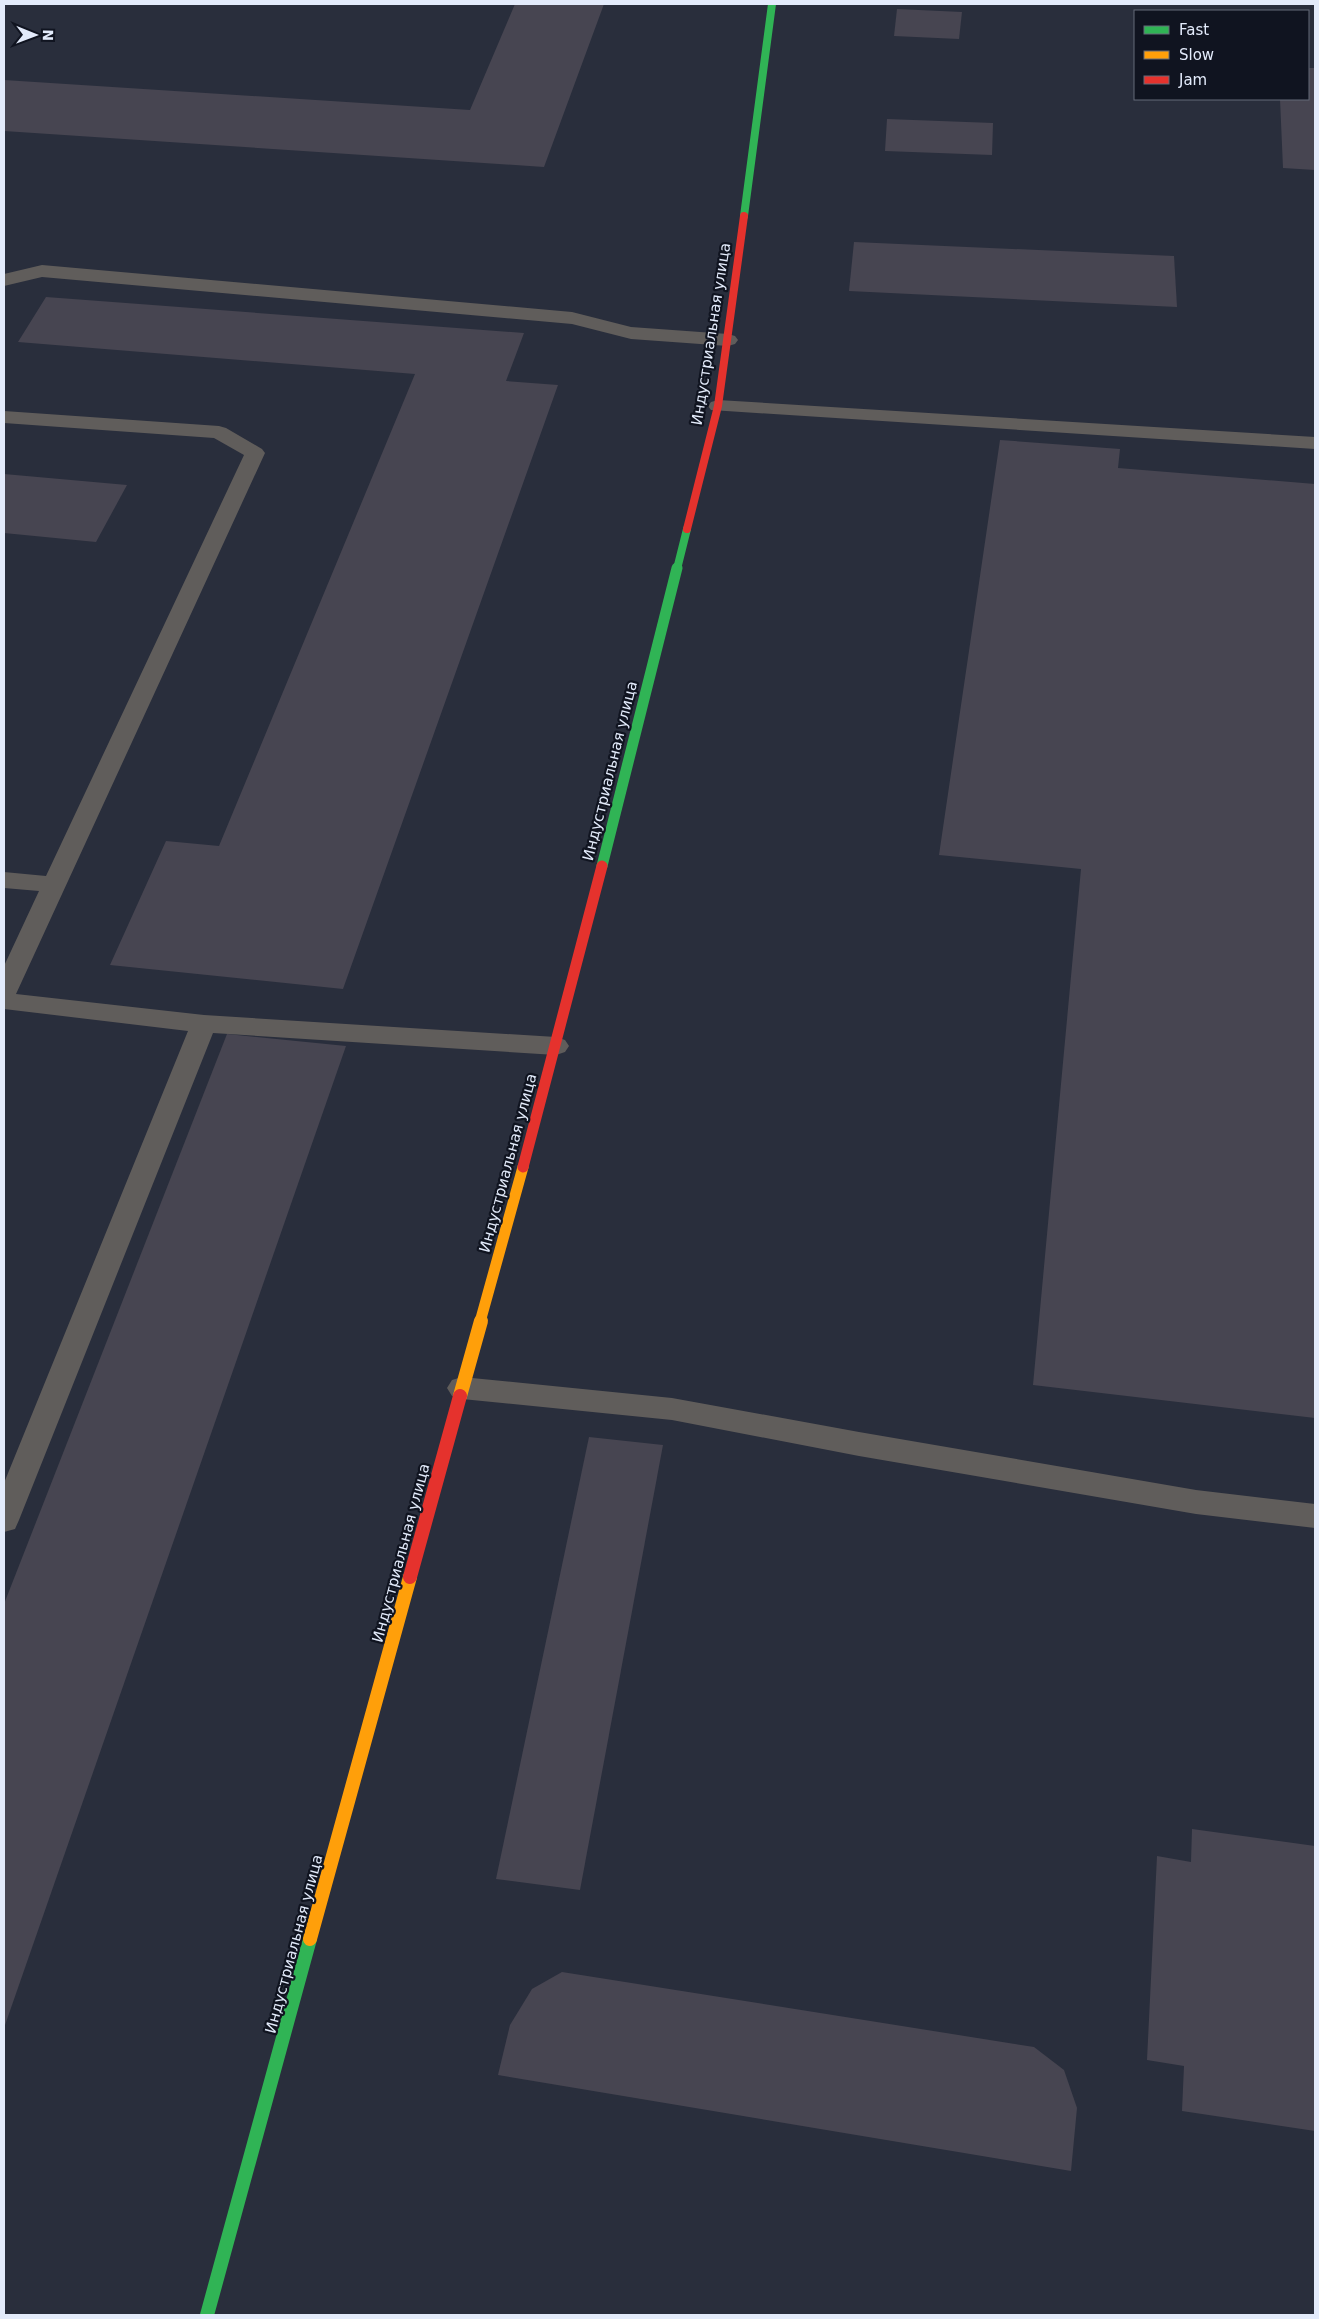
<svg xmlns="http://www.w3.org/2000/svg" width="1319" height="2319" viewBox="0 0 1319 2319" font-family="'DejaVu Sans',sans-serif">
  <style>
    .building { fill: #474551 }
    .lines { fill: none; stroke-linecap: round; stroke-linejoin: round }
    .lane { fill: #605d5b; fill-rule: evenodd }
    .fast-far2 { stroke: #30b455; stroke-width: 8 }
    .fast-far1 { stroke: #30b455; stroke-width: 11 }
    .fast { stroke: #30b455; stroke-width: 14 }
    .slow-far1 { stroke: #ff9f0a; stroke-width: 11 }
    .slow { stroke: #ff9f0a; stroke-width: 14 }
    .jam-far2 { stroke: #e5322d; stroke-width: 8 }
    .jam-far1 { stroke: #e5322d; stroke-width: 11 }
    .jam { stroke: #e5322d; stroke-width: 14 }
    .labels { text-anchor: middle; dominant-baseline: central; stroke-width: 4.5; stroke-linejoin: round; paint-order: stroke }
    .street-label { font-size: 15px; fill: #e3ebfb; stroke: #101420 }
  </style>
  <rect width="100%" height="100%" fill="#292e3c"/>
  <g class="building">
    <path d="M 515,4 L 604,4 L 544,167 L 4,131 L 4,80 L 470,110 Z"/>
    <path d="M 897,9 L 962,12 L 959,39 L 894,36 Z"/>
    <path d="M 1308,68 L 1315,68 L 1315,170 L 1283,168 L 1280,99 L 1308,99 Z"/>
    <path d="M 887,119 L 993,123 L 992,155 L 885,151 Z"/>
    <path d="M 854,242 L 1174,256 L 1177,307 L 849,291 Z"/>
    <path d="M 46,297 L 524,333 L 506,381 L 558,385 L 343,989 L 110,965 L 166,841 L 219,846 L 415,374 L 18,342 Z"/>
    <path d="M 1000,440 L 1120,449 L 1118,468 L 1315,484 L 1315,1418 L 1033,1385 L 1081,869 L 939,855 Z"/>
    <path d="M 4,474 L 127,485 L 96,542 L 4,533 Z"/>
    <path d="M 227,1034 L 346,1046 L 4,2028 L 4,1604 Z"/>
    <path d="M 589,1437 L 663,1445 L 580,1890 L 496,1879 Z"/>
    <path d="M 1192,1829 L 1315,1846 L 1315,2131 L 1182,2111 L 1184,2066 L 1147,2060 L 1157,1856 L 1191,1862 Z"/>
    <path d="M 562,1972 L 1034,2047 L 1064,2070 L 1077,2108 L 1071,2171 L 498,2075 L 510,2025 L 532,1989 Z"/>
  </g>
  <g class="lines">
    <g class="lane">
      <path d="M 42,265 L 572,312 L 631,327 L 728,334 L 735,336 L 738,340 L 735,344 L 728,346 L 631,339 L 572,324 L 42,277 L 4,286 L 4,274 Z"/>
      <path d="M 718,400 L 1315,437 L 1315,449 L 711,410 L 708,406 L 711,402 Z"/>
      <path d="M 4,411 L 219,426 L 226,428 L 262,449 L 265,453 L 16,994 L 204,1015 L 556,1037 L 565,1040 L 569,1046 L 565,1052 L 556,1055 L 213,1033 L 19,1520 L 15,1529 L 4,1532 L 4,1483 L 188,1031 L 4,1009 L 4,966 L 39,891 L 4,888 L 4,872 L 46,876 L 244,455 L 214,438 L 4,423 Z"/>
      <path d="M 462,1377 L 672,1398 L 859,1432 L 1196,1490 L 1315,1504 L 1315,1528 L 1196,1514 L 859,1456 L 672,1420 L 462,1399 L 452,1396 L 447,1388 L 452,1380 Z"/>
    </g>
    <g class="fast-far2">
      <path d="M 744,216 L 772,4"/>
      <path d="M 677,569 L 687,529"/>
    </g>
    <path class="fast-far1" d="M 602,866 L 677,568"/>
    <path class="fast" d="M 207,2315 L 310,1939"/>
    <path class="slow-far1" d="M 480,1322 L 523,1167"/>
    <g class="slow">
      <path d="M 460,1396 L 481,1321"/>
      <path d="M 310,1939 L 410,1577"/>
    </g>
    <path class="jam-far2" d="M 687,529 L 718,406 L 744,216"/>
    <path class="jam-far1" d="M 523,1167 L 602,866"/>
    <path class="jam" d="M 410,1577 L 460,1396"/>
  </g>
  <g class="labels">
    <g class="street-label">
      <text transform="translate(711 334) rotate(-81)">Индустриальная улица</text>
      <text transform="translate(610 771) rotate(-76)">Индустриальная улица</text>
      <text transform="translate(508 1163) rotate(-75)">Индустриальная улица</text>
      <text transform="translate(401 1553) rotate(-75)">Индустриальная улица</text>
      <text transform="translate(294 1944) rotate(-75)">Индустриальная улица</text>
    </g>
  </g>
  <rect width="1319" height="2319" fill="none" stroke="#e3ebfb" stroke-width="10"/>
  <rect x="1134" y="10" width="175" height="90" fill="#101420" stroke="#646a78"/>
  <rect x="1144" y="26" width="25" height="8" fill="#30b455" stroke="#646a78"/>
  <text x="1179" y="35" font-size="15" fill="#e3ebfb">Fast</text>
  <rect x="1144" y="51" width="25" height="8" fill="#ff9f0a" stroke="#646a78"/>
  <text x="1179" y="60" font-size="15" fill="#e3ebfb">Slow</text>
  <rect x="1144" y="76" width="25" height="8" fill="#e5322d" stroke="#646a78"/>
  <text x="1179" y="85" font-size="15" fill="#e3ebfb">Jam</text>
  <g transform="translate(35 35) rotate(91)" stroke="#101420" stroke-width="4" paint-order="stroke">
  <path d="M0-4L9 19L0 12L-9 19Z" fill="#e3ebfb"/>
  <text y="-8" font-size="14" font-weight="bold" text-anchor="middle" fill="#e3ebfb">N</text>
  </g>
</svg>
